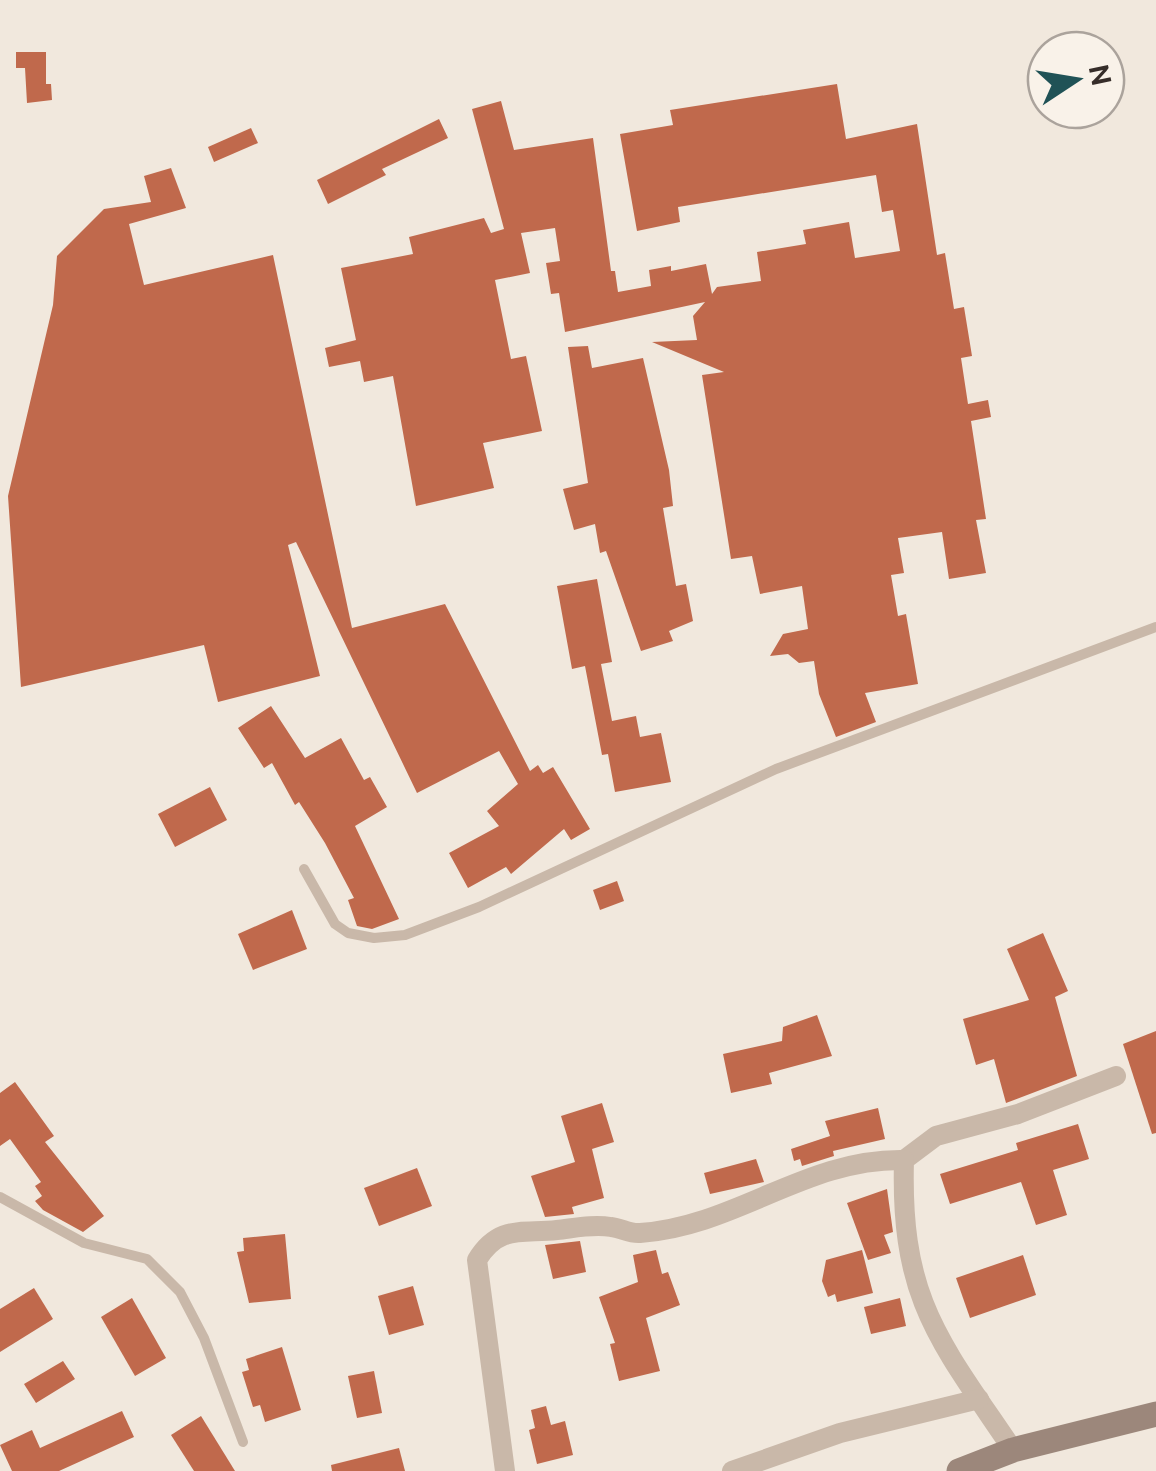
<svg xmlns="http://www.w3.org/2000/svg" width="1156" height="1471" viewBox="0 0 1156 1471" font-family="Ubuntu,sans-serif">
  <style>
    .building { fill: #c0694c }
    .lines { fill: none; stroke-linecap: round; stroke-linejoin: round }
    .service { stroke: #c9b8a9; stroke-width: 10 }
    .minor { stroke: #c9b8a9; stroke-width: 20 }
    .secondary { stroke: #9c877b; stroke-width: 25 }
  </style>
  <rect width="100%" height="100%" fill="#f1e8dd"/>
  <g class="building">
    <path d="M 16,52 L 46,52 L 46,84 L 51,84 L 52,100 L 27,103 L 25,68 L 16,68 Z"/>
    <path d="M 837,84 L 846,139 L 917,124 L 937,255 L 945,253 L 954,309 L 964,307 L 972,356 L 961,358 L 968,404 L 988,400 L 991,417 L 971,421 L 986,519 L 976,520 L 986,573 L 949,579 L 942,532 L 898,538 L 904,573 L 891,575 L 898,616 L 906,614 L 918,684 L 865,693 L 876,722 L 836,737 L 819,694 L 814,661 L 799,663 L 788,654 L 770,656 L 783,634 L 808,629 L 802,586 L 760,594 L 752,556 L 731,559 L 702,375 L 724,372 L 652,342 L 697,340 L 693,316 L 705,302 L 565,332 L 559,293 L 551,294 L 546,263 L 560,261 L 555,228 L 521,233 L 530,273 L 495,280 L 511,359 L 526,356 L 542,431 L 483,443 L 494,488 L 416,506 L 393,376 L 364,382 L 360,361 L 329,367 L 325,348 L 356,340 L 341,268 L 413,254 L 409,237 L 484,218 L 491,233 L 504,229 L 472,109 L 501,101 L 514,150 L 593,138 L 611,271 L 615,271 L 618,292 L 651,286 L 649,270 L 671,266 L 671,271 L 706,264 L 712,294 L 717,287 L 761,281 L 757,252 L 806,244 L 803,230 L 849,222 L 855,258 L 900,251 L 893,210 L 882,212 L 876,175 L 678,207 L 680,222 L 637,231 L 620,134 L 673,125 L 670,110 Z"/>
    <path d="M 439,119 L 448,138 L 382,169 L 386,175 L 328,204 L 317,180 Z"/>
    <path d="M 251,128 L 258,143 L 214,162 L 208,147 Z"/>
    <path d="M 171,168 L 186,208 L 129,224 L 144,285 L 273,255 L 352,628 L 445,604 L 530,771 L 538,765 L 543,773 L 553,767 L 590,829 L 571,840 L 564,829 L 511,874 L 506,867 L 468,888 L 449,853 L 499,826 L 487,811 L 518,784 L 499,751 L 417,793 L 296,542 L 288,545 L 320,676 L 218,702 L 204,645 L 21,687 L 8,496 L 53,305 L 57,256 L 104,209 L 151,202 L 144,176 Z"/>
    <path d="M 588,346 L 592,368 L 643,358 L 669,470 L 673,506 L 663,508 L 676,586 L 686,584 L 693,621 L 669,631 L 673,641 L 641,651 L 606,551 L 600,553 L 595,524 L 574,530 L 563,489 L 588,483 L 568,347 Z"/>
    <path d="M 597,579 L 612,662 L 601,664 L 612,721 L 636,716 L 640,737 L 661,733 L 671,782 L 615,792 L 608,754 L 602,755 L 585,666 L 572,669 L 557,586 Z"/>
    <path d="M 271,706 L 305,758 L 341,738 L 364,780 L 370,777 L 387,807 L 355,826 L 399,919 L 372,929 L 357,926 L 348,900 L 354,898 L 325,843 L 299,802 L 295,805 L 272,763 L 264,768 L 238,728 Z"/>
    <path d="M 210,787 L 227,820 L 175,847 L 158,814 Z"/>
    <path d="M 617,881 L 624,901 L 600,910 L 593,890 Z"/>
    <path d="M 292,910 L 307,949 L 253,970 L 238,934 Z"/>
    <path d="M 1043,933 L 1068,991 L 1055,997 L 1077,1076 L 1006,1103 L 994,1059 L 976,1065 L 963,1019 L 1029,1000 L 1007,949 Z"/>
    <path d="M 817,1015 L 832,1056 L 769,1073 L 772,1084 L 731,1093 L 723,1054 L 782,1041 L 783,1027 Z"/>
    <path d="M 1156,1031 L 1156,1133 L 1152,1134 L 1123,1044 Z"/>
    <path d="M 15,1082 L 54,1136 L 45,1142 L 104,1216 L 83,1232 L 43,1210 L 35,1201 L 42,1196 L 35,1186 L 41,1182 L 10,1139 L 0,1146 L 0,1093 Z"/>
    <path d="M 602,1103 L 614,1142 L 592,1149 L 604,1198 L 572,1207 L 574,1214 L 545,1217 L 531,1176 L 575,1162 L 561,1116 Z"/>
    <path d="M 878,1108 L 885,1139 L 833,1151 L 834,1156 L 802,1166 L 800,1159 L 794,1161 L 791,1149 L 830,1136 L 825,1121 Z"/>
    <path d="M 1078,1124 L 1089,1159 L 1053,1170 L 1067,1215 L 1036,1225 L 1021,1182 L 950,1204 L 940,1174 L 1018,1150 L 1016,1143 Z"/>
    <path d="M 756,1159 L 764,1182 L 710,1194 L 704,1173 Z"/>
    <path d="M 417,1168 L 432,1206 L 379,1226 L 364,1188 Z"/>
    <path d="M 887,1189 L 893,1232 L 884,1235 L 891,1253 L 868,1260 L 847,1203 Z"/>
    <path d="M 285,1234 L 291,1299 L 249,1303 L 237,1252 L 244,1251 L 243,1238 Z"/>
    <path d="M 580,1241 L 586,1272 L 553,1279 L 545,1245 Z"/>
    <path d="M 656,1250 L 662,1274 L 668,1272 L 680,1305 L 646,1318 L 660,1371 L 619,1381 L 610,1344 L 615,1343 L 599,1297 L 638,1282 L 633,1255 Z"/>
    <path d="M 862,1250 L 873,1293 L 837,1302 L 835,1294 L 828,1297 L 822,1281 L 826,1260 Z"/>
    <path d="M 1023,1255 L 1036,1295 L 970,1318 L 956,1278 Z"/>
    <path d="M 413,1286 L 424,1325 L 389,1335 L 378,1296 Z"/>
    <path d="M 34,1288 L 53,1319 L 0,1352 L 0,1309 Z"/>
    <path d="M 132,1298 L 166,1358 L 135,1376 L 101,1317 Z"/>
    <path d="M 900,1298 L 906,1326 L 871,1334 L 864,1307 Z"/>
    <path d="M 282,1347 L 301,1410 L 265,1422 L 260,1405 L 253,1407 L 242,1372 L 249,1370 L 246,1359 Z"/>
    <path d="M 63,1361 L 75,1379 L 36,1403 L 24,1384 Z"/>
    <path d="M 374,1371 L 382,1413 L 357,1418 L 348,1376 Z"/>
    <path d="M 546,1406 L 551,1425 L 565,1421 L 573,1455 L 537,1464 L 529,1430 L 535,1428 L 531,1410 Z"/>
    <path d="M 122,1411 L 134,1437 L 59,1471 L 12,1471 L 0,1445 L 32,1430 L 40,1448 Z"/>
    <path d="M 201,1416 L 235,1471 L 194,1471 L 171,1435 Z"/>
    <path d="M 399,1448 L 405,1471 L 332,1471 L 331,1465 Z"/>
  </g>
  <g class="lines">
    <g class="service">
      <path d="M 304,869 L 335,924 L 348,933 L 374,938 L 405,935 L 479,907 L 776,769 L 1156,627"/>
      <path d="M 0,1197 L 84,1243 L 147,1259 L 180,1292 L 204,1338 L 243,1442"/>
    </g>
    <g class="minor">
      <path d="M 1013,1450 C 939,1340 900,1300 904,1160 L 936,1136 L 1018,1114 L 1116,1076"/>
      <path d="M 505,1471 L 477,1260 C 499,1224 523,1234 557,1230 C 575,1228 593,1224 611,1227 C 621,1228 630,1234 640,1233 C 737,1226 806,1158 904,1160"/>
      <path d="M 732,1471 L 840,1433 L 979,1399"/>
    </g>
    <path class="secondary" d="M 959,1471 L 1013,1450 L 1156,1414"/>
  </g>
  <g transform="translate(1076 80) rotate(78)"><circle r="48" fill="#f9f2e9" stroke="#aba39c" stroke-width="2.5"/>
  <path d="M0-8L18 38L0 25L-18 38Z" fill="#205256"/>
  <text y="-15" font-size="28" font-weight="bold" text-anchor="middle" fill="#362d29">N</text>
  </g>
</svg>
